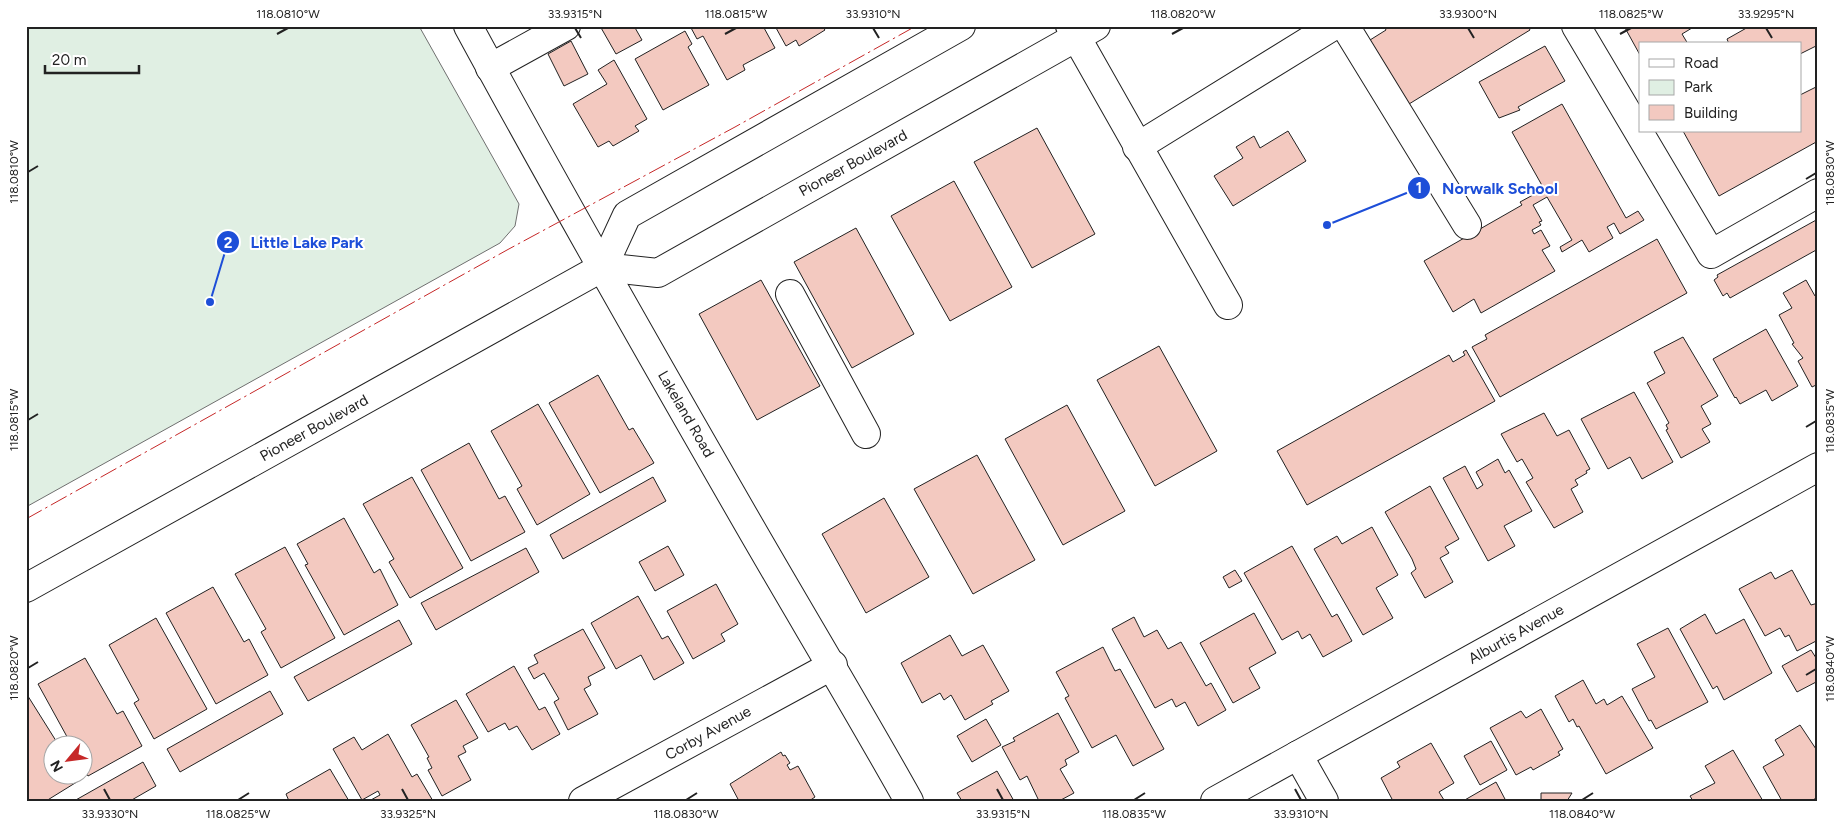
<svg xmlns="http://www.w3.org/2000/svg" width="1844" height="827" viewBox="0 0 1844 827" font-family="Figtree,sans-serif">
  <style>
    .green { fill: #e0efe3; stroke: #6f6f6f }
    .building { fill: #f3c9c0; stroke: #222 }
    .lines { fill: none; stroke-linecap: round; stroke-linejoin: round }
    .minor-casing { stroke: #222; stroke-width: 30 }
    .major-casing { stroke: #222; stroke-width: 30 }
    .minor { stroke: #fff; stroke-width: 28 }
    .major { stroke: #fff; stroke-width: 28 }
    .power { stroke: #c62828; stroke-width: 1; stroke-dasharray: 18 4 2.5 4; stroke-linecap: butt }
    .ticks { fill: none; stroke: #222; stroke-width: 2 }
    .labels { text-anchor: middle; dominant-baseline: central; stroke-width: 4; stroke-linejoin: round; paint-order: stroke }
    .street-label { font-size: 15px; fill: #222; stroke: #fff }
    .leader { fill: none; stroke: #1d4ed8; stroke-width: 2 }
    .callout-dot { fill: #1d4ed8; stroke: #fff; stroke-width: 2 }
    .mark-label { font-size: 15px; text-anchor: middle; font-weight: bold; fill: #fff }
    .callout-label { font-size: 16px; text-anchor: middle; font-weight: bold; fill: #1d4ed8; stroke: #fff; stroke-width: 4; stroke-linejoin: round; paint-order: stroke }
    .neatline { fill: none; stroke: #222; stroke-width: 2 }
    .ticks-label { font-size: 12px; text-anchor: middle; fill: #222 }
  </style>
  <rect width="100%" height="100%" fill="#fff"/>
  <path class="green" d="M 26,26 L 419,26 L 519,204 L 515,226 L 500,243 L 26,507 Z"/>
  <g class="building">
    <path d="M 600,26 L 634,26 L 642,40 L 616,54 Z"/>
    <path d="M 690,26 L 763,26 L 775,48 L 743,65 L 745,70 L 727,80 L 703,36 L 697,39 Z"/>
    <path d="M 775,26 L 822,26 L 825,30 L 799,46 L 796,40 L 786,46 Z"/>
    <path d="M 1384,26 L 1528,26 L 1530,30 L 1409,104 L 1370,40 L 1386,30 Z"/>
    <path d="M 1624,26 L 1691,26 L 1692,28 L 1682,34 L 1688,44 L 1640,44 L 1640,55 Z"/>
    <path d="M 1750,26 L 1818,26 L 1818,45 L 1800,54 L 1800,44 L 1729,44 L 1727,39 Z"/>
    <path d="M 685,31 L 692,44 L 688,47 L 709,85 L 663,110 L 635,59 Z"/>
    <path d="M 571,41 L 588,74 L 564,86 L 548,54 Z"/>
    <path d="M 1545,46 L 1565,81 L 1518,107 L 1520,110 L 1499,118 L 1479,82 Z"/>
    <path d="M 614,60 L 647,119 L 635,126 L 639,131 L 613,146 L 609,141 L 598,147 L 573,104 L 607,84 L 598,70 Z"/>
    <path d="M 1818,86 L 1818,141 L 1719,196 L 1683,131 L 1800,131 L 1800,95 Z"/>
    <path d="M 1562,104 L 1626,218 L 1638,211 L 1644,220 L 1620,234 L 1614,223 L 1607,227 L 1613,238 L 1589,252 L 1582,240 L 1562,252 L 1560,247 L 1572,240 L 1547,197 L 1533,205 L 1542,221 L 1539,222 L 1541,225 L 1532,230 L 1534,234 L 1541,230 L 1550,246 L 1542,250 L 1555,271 L 1481,313 L 1474,299 L 1453,312 L 1424,261 L 1522,205 L 1520,202 L 1544,189 L 1512,132 Z"/>
    <path d="M 1037,128 L 1095,234 L 1032,268 L 974,162 Z"/>
    <path d="M 1288,131 L 1306,161 L 1233,206 L 1214,176 L 1243,158 L 1236,147 L 1254,136 L 1260,148 Z"/>
    <path d="M 954,181 L 1012,287 L 950,321 L 891,216 Z"/>
    <path d="M 1818,219 L 1818,249 L 1730,298 L 1727,293 L 1723,296 L 1714,280 L 1718,277 L 1717,275 Z"/>
    <path d="M 856,228 L 914,334 L 852,368 L 794,262 Z"/>
    <path d="M 1657,239 L 1687,293 L 1500,397 L 1472,347 L 1487,339 L 1485,335 Z"/>
    <path d="M 761,280 L 820,386 L 757,420 L 699,314 Z"/>
    <path d="M 1806,280 L 1815,296 L 1818,294 L 1818,384 L 1812,387 L 1798,361 L 1803,358 L 1792,344 L 1794,343 L 1779,315 L 1792,308 L 1783,293 Z"/>
    <path d="M 1766,329 L 1798,386 L 1772,401 L 1766,390 L 1740,404 L 1736,397 L 1735,398 L 1713,359 Z"/>
    <path d="M 1683,337 L 1718,396 L 1701,406 L 1711,424 L 1702,429 L 1710,442 L 1681,458 L 1666,430 L 1668,429 L 1666,425 L 1669,423 L 1647,383 L 1665,373 L 1654,352 Z"/>
    <path d="M 1159,346 L 1217,451 L 1155,486 L 1097,380 Z"/>
    <path d="M 1466,350 L 1495,401 L 1307,505 L 1277,451 L 1449,355 L 1453,362 L 1465,355 L 1463,352 Z"/>
    <path d="M 598,375 L 629,430 L 633,428 L 654,463 L 600,493 L 549,403 Z"/>
    <path d="M 1634,392 L 1673,462 L 1642,479 L 1630,457 L 1608,469 L 1581,419 Z"/>
    <path d="M 538,404 L 590,494 L 537,525 L 517,489 L 522,486 L 491,431 Z"/>
    <path d="M 1067,405 L 1125,511 L 1063,545 L 1005,439 Z"/>
    <path d="M 1544,413 L 1557,436 L 1569,430 L 1590,469 L 1586,471 L 1587,473 L 1575,480 L 1578,485 L 1571,489 L 1583,512 L 1554,528 L 1526,482 L 1533,478 L 1522,459 L 1517,462 L 1501,434 Z"/>
    <path d="M 469,443 L 499,499 L 505,496 L 525,532 L 471,561 L 421,470 Z"/>
    <path d="M 977,455 L 1035,560 L 973,594 L 914,489 Z"/>
    <path d="M 1498,459 L 1505,473 L 1509,470 L 1532,511 L 1504,526 L 1515,546 L 1488,561 L 1443,478 L 1465,466 L 1477,489 L 1483,485 L 1476,472 Z"/>
    <path d="M 412,477 L 463,568 L 410,598 L 389,562 L 394,559 L 363,504 Z"/>
    <path d="M 653,477 L 666,501 L 563,559 L 550,535 Z"/>
    <path d="M 1430,486 L 1459,539 L 1445,547 L 1449,553 L 1440,558 L 1453,582 L 1425,598 L 1411,573 L 1416,569 L 1412,559 L 1385,512 Z"/>
    <path d="M 884,498 L 929,577 L 866,613 L 822,534 Z"/>
    <path d="M 344,518 L 374,573 L 380,569 L 398,605 L 344,635 L 305,565 L 308,564 L 297,544 Z"/>
    <path d="M 1372,527 L 1398,575 L 1376,588 L 1393,618 L 1363,635 L 1314,549 L 1337,536 L 1342,544 Z"/>
    <path d="M 668,546 L 684,575 L 655,591 L 639,562 Z"/>
    <path d="M 1292,546 L 1332,617 L 1337,614 L 1352,641 L 1323,657 L 1310,634 L 1302,639 L 1298,631 L 1282,640 L 1244,573 Z"/>
    <path d="M 285,547 L 335,638 L 281,668 L 261,632 L 266,629 L 235,574 Z"/>
    <path d="M 526,548 L 539,572 L 436,630 L 421,603 Z"/>
    <path d="M 1235,570 L 1242,581 L 1229,588 L 1223,577 Z"/>
    <path d="M 1792,570 L 1811,605 L 1818,603 L 1818,640 L 1797,651 L 1789,635 L 1785,637 L 1780,628 L 1765,636 L 1739,589 L 1771,572 L 1775,579 Z"/>
    <path d="M 716,584 L 738,624 L 721,634 L 725,641 L 693,659 L 667,611 Z"/>
    <path d="M 213,587 L 244,642 L 249,639 L 268,675 L 216,704 L 166,613 Z"/>
    <path d="M 638,596 L 662,639 L 668,636 L 684,663 L 654,680 L 641,655 L 616,669 L 591,623 Z"/>
    <path d="M 1254,613 L 1276,653 L 1249,668 L 1260,688 L 1233,703 L 1200,643 Z"/>
    <path d="M 1705,614 L 1716,634 L 1744,619 L 1772,673 L 1724,700 L 1717,686 L 1713,689 L 1680,629 Z"/>
    <path d="M 1134,617 L 1144,637 L 1157,630 L 1168,649 L 1181,642 L 1206,686 L 1211,683 L 1226,710 L 1198,726 L 1185,702 L 1176,707 L 1172,699 L 1155,708 L 1112,629 Z"/>
    <path d="M 156,618 L 207,709 L 154,739 L 134,703 L 139,700 L 109,645 Z"/>
    <path d="M 399,620 L 412,644 L 308,701 L 294,677 Z"/>
    <path d="M 1668,628 L 1708,702 L 1656,729 L 1651,720 L 1649,721 L 1632,689 L 1655,677 L 1637,644 Z"/>
    <path d="M 583,629 L 605,668 L 588,677 L 591,685 L 584,689 L 598,714 L 568,730 L 554,702 L 559,699 L 544,673 L 534,679 L 528,668 L 538,663 L 534,655 Z"/>
    <path d="M 950,635 L 962,656 L 983,645 L 1009,691 L 991,701 L 993,704 L 965,720 L 951,695 L 944,700 L 940,693 L 922,703 L 901,663 Z"/>
    <path d="M 1103,647 L 1115,671 L 1120,669 L 1164,749 L 1133,766 L 1116,735 L 1092,748 L 1065,698 L 1069,696 L 1056,672 Z"/>
    <path d="M 1811,650 L 1818,661 L 1818,681 L 1797,692 L 1782,666 Z"/>
    <path d="M 85,658 L 117,714 L 123,711 L 142,746 L 88,776 L 82,766 L 82,744 L 71,744 L 38,684 Z"/>
    <path d="M 514,666 L 539,710 L 545,707 L 560,734 L 532,750 L 517,726 L 509,730 L 505,723 L 488,732 L 466,694 Z"/>
    <path d="M 1583,680 L 1596,704 L 1604,699 L 1607,705 L 1622,696 L 1653,748 L 1606,774 L 1579,726 L 1577,727 L 1573,719 L 1569,722 L 1555,696 Z"/>
    <path d="M 270,691 L 283,714 L 180,772 L 167,749 Z"/>
    <path d="M 26,693 L 58,744 L 52,744 L 52,774 L 76,774 L 80,780 L 46,801 L 26,801 Z"/>
    <path d="M 456,700 L 478,738 L 463,746 L 466,752 L 458,756 L 471,780 L 442,796 L 428,770 L 432,768 L 427,758 L 429,757 L 411,725 Z"/>
    <path d="M 1541,709 L 1563,749 L 1558,752 L 1560,755 L 1533,770 L 1531,767 L 1516,775 L 1490,728 L 1521,711 L 1526,718 Z"/>
    <path d="M 1058,713 L 1079,752 L 1065,760 L 1067,765 L 1060,769 L 1074,793 L 1059,801 L 1039,801 L 1027,776 L 1020,780 L 1002,747 L 1015,741 L 1013,738 Z"/>
    <path d="M 986,719 L 1001,745 L 972,762 L 957,736 Z"/>
    <path d="M 1800,725 L 1818,752 L 1816,789 L 1818,797 L 1811,801 L 1782,801 L 1763,767 L 1784,755 L 1775,740 Z"/>
    <path d="M 388,734 L 412,777 L 417,774 L 433,801 L 369,801 L 380,795 L 378,791 L 362,800 L 333,749 L 354,737 L 362,750 Z"/>
    <path d="M 1491,741 L 1507,770 L 1480,785 L 1464,756 Z"/>
    <path d="M 1431,743 L 1454,783 L 1439,792 L 1444,800 L 1393,801 L 1381,778 L 1400,767 L 1397,762 Z"/>
    <path d="M 1733,750 L 1763,801 L 1693,801 L 1690,796 L 1715,783 L 1705,766 Z"/>
    <path d="M 781,752 L 783,756 L 785,755 L 790,763 L 787,765 L 790,770 L 798,766 L 815,797 L 809,801 L 739,801 L 730,784 Z"/>
    <path d="M 143,762 L 156,786 L 130,801 L 74,801 Z"/>
    <path d="M 330,769 L 349,801 L 289,801 L 286,794 Z"/>
    <path d="M 997,771 L 1014,801 L 962,801 L 957,793 Z"/>
    <path d="M 1496,782 L 1506,801 L 1463,801 Z"/>
    <path d="M 1541,793 L 1572,793 L 1567,801 L 1541,801 Z"/>
  </g>
  <g class="lines">
    <defs>
      <g id="minor">
        <path d="M 468,26 C 559,194 654,360 749,525 C 802,617 857,708 909,801"/>
        <path d="M 1070,26 L 1228,305"/>
        <path d="M 1345,26 L 1467,225"/>
        <path d="M 1576,26 L 1711,254 L 1818,193"/>
        <path d="M 490,68 L 566,26"/>
        <path d="M 1137,147 L 1333,26"/>
        <path d="M 790,294 L 866,434"/>
        <path d="M 1298,755 L 1324,801"/>
        <path d="M 583,801 L 833,665"/>
        <path d="M 1215,801 L 1818,467"/>
      </g>
      <g id="major">
        <path d="M 603,267 L 627,215 L 961,26"/>
        <path d="M 26,588 L 603,267 L 658,273 L 1096,26"/>
      </g>
    </defs>
    <use href="#minor" class="minor-casing"/>
    <use href="#major" class="major-casing"/>
    <use href="#minor" class="minor"/>
    <use href="#major" class="major"/>
    <path class="power" d="M 26,519 L 507,250 L 735,127 L 916,26"/>
  </g>
  <path class="ticks" d="M 575,28 L 581,38M 873,28 L 879,38M 1468,28 L 1474,38M 1766,28 L 1772,38M 277,34 L 288,28M 725,34 L 736,28M 1172,34 L 1183,28M 1620,34 L 1631,28M 28,172 L 38,166M 1806,179 L 1816,173M 28,420 L 38,414M 1806,427 L 1816,421M 28,668 L 38,662M 1806,675 L 1816,669M 104,789 L 110,800M 402,789 L 408,800M 997,789 L 1003,800M 1295,789 L 1301,800M 238,800 L 249,793M 686,800 L 697,793M 1134,800 L 1145,793M 1582,800 L 1593,793"/>
  <g class="labels">
    <g class="street-label">
      <text transform="translate(853 163) rotate(-29)">Pioneer Boulevard</text>
      <text transform="translate(686 414) rotate(60)">Lakeland Road</text>
      <text transform="translate(314 428) rotate(-29)">Pioneer Boulevard</text>
      <text transform="translate(1516 634) rotate(-29)">Alburtis Avenue</text>
      <text transform="translate(708 733) rotate(-29)">Corby Avenue</text>
    </g>
  </g>
  <path class="leader" d="M1327 225L1419 188M210 302L228 242"/>
  <g class="callout-dot">
    <circle cx="1327" cy="225" r="5"/>
    <circle cx="210" cy="302" r="5"/>
    <circle cx="1419" cy="188" r="12"/>
    <circle cx="228" cy="242" r="12"/>
  </g>
  <g class="mark-label">
    <text x="1419" y="193">1</text>
    <text x="228" y="248">2</text>
  </g>
  <g class="callout-label">
    <text x="1500" y="194">Norwalk School</text>
    <text x="307" y="248">Little Lake Park</text>
  </g>
  <rect width="1844" height="827" fill="none" stroke="#ffffff" stroke-width="55"/>
  <rect x="1639" y="42" width="162" height="90" fill="#ffffff" stroke="#a7a7a7"/>
  <rect x="1649" y="59" width="25" height="8" fill="#ffffff" stroke="#a7a7a7"/>
  <text x="1684" y="68" font-size="15" fill="#222222">Road</text>
  <rect x="1649" y="80" width="25" height="15" fill="#e0efe3" stroke="#a7a7a7"/>
  <text x="1684" y="92" font-size="15" fill="#222222">Park</text>
  <rect x="1649" y="105" width="25" height="15" fill="#f3c9c0" stroke="#a7a7a7"/>
  <text x="1684" y="118" font-size="15" fill="#222222">Building</text>
  <g transform="translate(68 760) rotate(241)"><circle r="24" fill="#ffffff" stroke="#a7a7a7"/>
  <path d="M0-4L9 19L0 12L-9 19Z" fill="#c62828"/>
  <text y="-8" font-size="14" font-weight="bold" text-anchor="middle" fill="#222222">N</text>
  </g>
  <path d="M45 65v8h94v-8" fill="none" stroke="#222222" stroke-width="2.5"/>
  <text x="52" y="65" font-size="15" fill="#222222" stroke="#ffffff" stroke-width="4" paint-order="stroke">20 m</text>
  <rect x="28" y="28" width="1788" height="772" class="neatline"/>
  <g class="ticks-label">
    <text x="288" y="18">118.0810°W</text>
    <text x="575" y="18">33.9315°N</text>
    <text x="736" y="18">118.0815°W</text>
    <text x="873" y="18">33.9310°N</text>
    <text x="1183" y="18">118.0820°W</text>
    <text x="1468" y="18">33.9300°N</text>
    <text x="1631" y="18">118.0825°W</text>
    <text x="1766" y="18">33.9295°N</text>
    <text transform="translate(14 172) rotate(-90)" y="4">118.0810°W</text>
    <text transform="translate(1830 173) rotate(-90)" y="4">118.0830°W</text>
    <text transform="translate(14 420) rotate(-90)" y="4">118.0815°W</text>
    <text transform="translate(1830 421) rotate(-90)" y="4">118.0835°W</text>
    <text transform="translate(14 668) rotate(-90)" y="4">118.0820°W</text>
    <text transform="translate(1830 669) rotate(-90)" y="4">118.0840°W</text>
    <text x="110" y="818">33.9330°N</text>
    <text x="238" y="818">118.0825°W</text>
    <text x="408" y="818">33.9325°N</text>
    <text x="686" y="818">118.0830°W</text>
    <text x="1003" y="818">33.9315°N</text>
    <text x="1134" y="818">118.0835°W</text>
    <text x="1301" y="818">33.9310°N</text>
    <text x="1582" y="818">118.0840°W</text>
  </g>
</svg>
